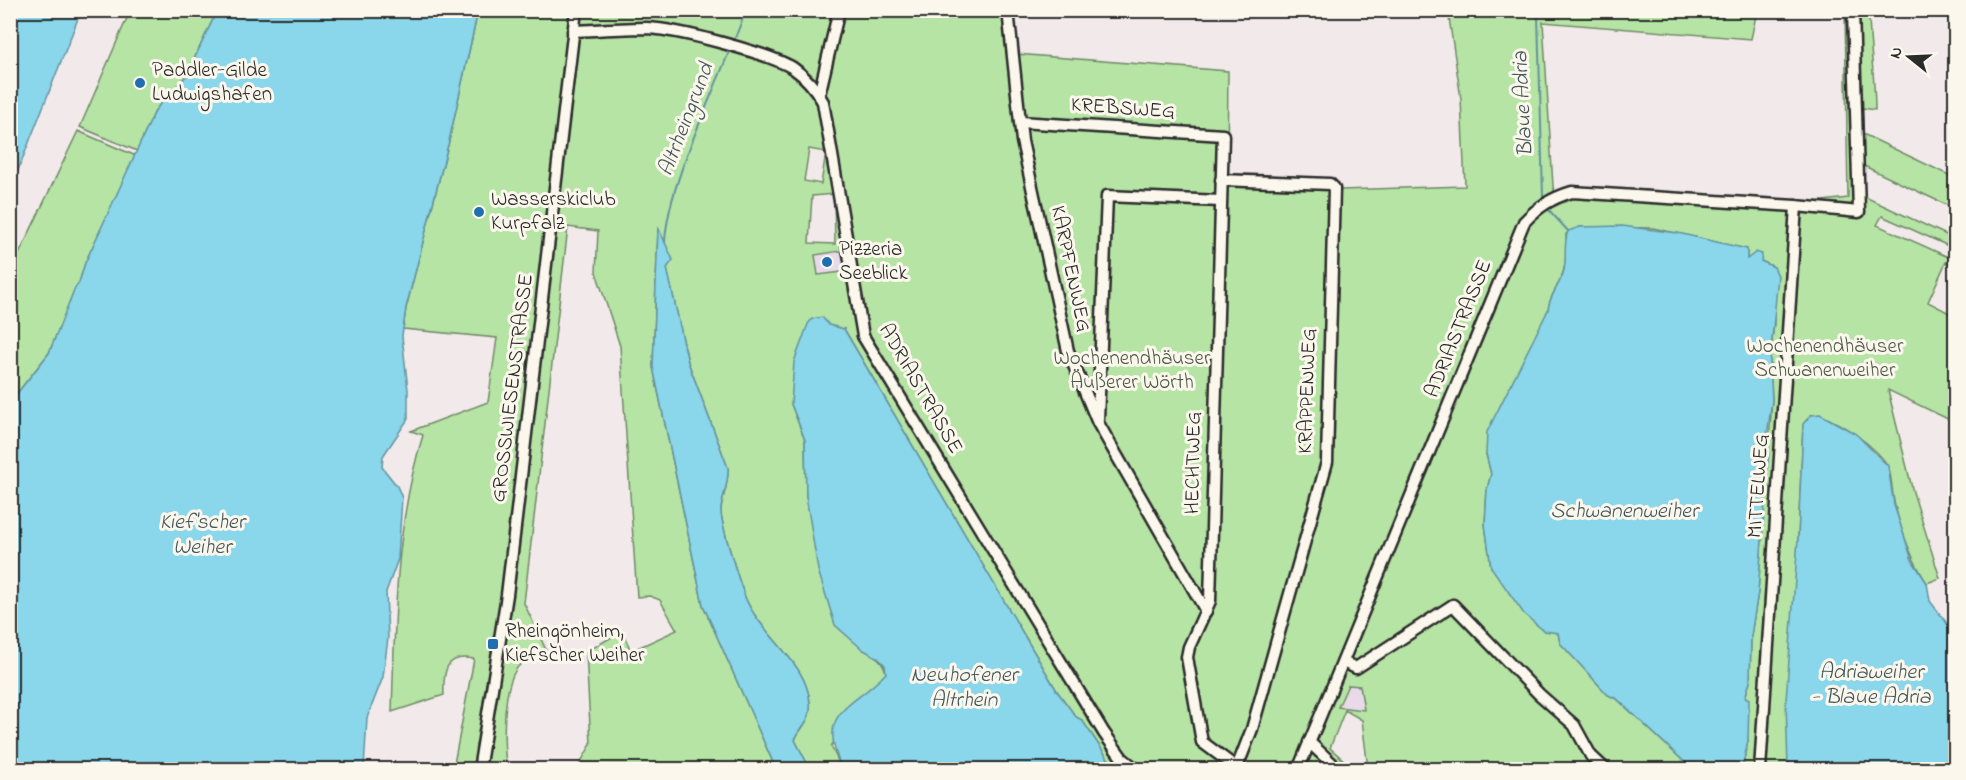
<svg xmlns="http://www.w3.org/2000/svg" width="1966" height="780" viewBox="0 0 1966 780" font-family="'Indie Flower',sans-serif">
  <style>
    .built { fill: #e8dae8 }
    .green { fill: #b5e4a4; stroke: #708868; stroke-width: 1.5; fill-rule: evenodd }
    .water { fill: #8ad6ea; stroke: #64929e; stroke-width: 1.5 }
    .lines { fill: none; stroke-linecap: round; stroke-linejoin: round }
    .stream { stroke: #64929e; stroke-width: 2 }
    .minor-casing { stroke: #2b2b2b; stroke-width: 15 }
    .minor { stroke: #fbf7ec; stroke-width: 10 }
    .poi-dot { fill: #1f6fb2; stroke: #fbf7ec; stroke-width: 2 }
    .labels { text-anchor: middle; dominant-baseline: central; stroke-width: 6; stroke-linejoin: round; paint-order: stroke }
    .poi-label { font-size: 21px; fill: #2b2b2b; stroke: #fbf7ec; text-anchor: start }
    .street-label { font-size: 21px; fill: #2b2b2b; stroke: #fbf7ec }
    .park-label { font-size: 21px; fill: #4e5949; stroke: #fbf7ec }
    .water-label { font-size: 22px; font-style: italic; fill: #43565b; stroke: #fbf7ec }
  </style>
  <rect width="100%" height="100%" fill="#f2eaea"/>
  <filter id="ink" filterUnits="userSpaceOnUse"><feTurbulence type="fractalNoise" baseFrequency=".0167" numOctaves="2"/><feDisplacementMap in="SourceGraphic" scale="12" xChannelSelector="R" yChannelSelector="G"/><feConvolveMatrix kernelMatrix="1 2 1 2 8 2 1 2 1" color-interpolation-filters="sRGB"/></filter>
  <g filter="url(#ink)">
    <g class="built">
      <path d="M 847,250 L 850,271 L 818,275 L 815,255 Z"/>
      <path d="M 1348,685 L 1360,686 L 1364,710 L 1338,707 Z"/>
    </g>
    <g class="green">
      <path d="M 130,11 L 217,11 L 186,76 L 156,109 L 137,151 L 80,127 Z"/>
      <path d="M 478,11 L 1010,11 L 1016,54 L 1228,71 L 1227,174 L 1339,183 L 1340,190 L 1465,186 L 1461,99 L 1448,11 L 1757,11 L 1751,39 L 1543,22 L 1553,186 L 1555,194 L 1796,204 L 1848,198 L 1845,11 L 1869,11 C 1869,44 1875,76 1875,110 L 1862,108 L 1863,134 L 1955,178 L 1955,209 L 1862,165 L 1863,196 L 1955,239 L 1955,249 L 1882,216 L 1877,225 L 1955,260 L 1955,266 L 1946,262 L 1928,302 L 1955,316 L 1954,422 L 1888,390 L 1913,492 L 1940,578 L 1927,583 C 1911,559 1902,533 1895,506 C 1892,494 1892,480 1889,469 C 1883,451 1830,412 1811,415 L 1803,425 L 1788,769 L 1742,769 L 1748,741 L 1745,698 L 1750,682 L 1751,635 L 1758,592 L 1772,400 L 1770,361 L 1774,323 L 1774,267 L 1761,261 L 1747,259 L 1747,249 L 1653,228 L 1580,227 L 1566,234 C 1566,246 1567,258 1564,269 C 1561,284 1549,295 1548,310 L 1486,454 L 1491,474 L 1487,489 L 1485,524 L 1491,567 L 1552,631 L 1558,633 L 1560,643 L 1608,695 L 1617,699 L 1692,769 L 1368,769 L 1362,720 L 1345,710 L 1330,748 L 1354,769 L 1115,769 L 1082,720 L 1076,717 L 1057,691 L 844,329 L 791,404 L 805,440 L 806,496 L 862,649 C 874,655 884,659 886,674 L 831,746 L 842,769 L 810,769 L 795,740 C 799,728 812,722 810,703 C 807,661 760,635 745,597 C 740,584 719,519 721,508 C 723,494 729,483 728,468 L 688,362 L 658,229 L 653,367 L 703,605 L 776,769 L 577,769 L 591,744 L 586,652 L 622,631 L 631,651 L 677,630 L 660,600 L 650,596 L 637,597 L 620,346 L 596,272 L 598,231 L 568,227 L 524,603 L 547,652 C 539,656 528,659 521,664 C 501,680 503,747 507,769 L 453,769 L 474,659 C 445,653 443,672 444,695 L 392,712 C 395,618 395,525 423,435 L 411,431 L 488,402 L 497,338 L 403,329 L 406,308 L 449,141 ZM 809,149 L 826,152 L 821,184 L 804,181 ZM 834,194 L 835,244 L 809,243 L 812,196 ZM 846,250 L 850,271 L 818,275 L 815,255 ZM 1348,685 L 1360,686 L 1364,710 L 1338,707 Z"/>
      <path d="M 78,131 L 136,156 L 85,263 L 79,283 L 75,288 L 49,353 L 11,401 L 10,273 Z"/>
    </g>
    <g class="water">
      <path d="M 11,10 L 81,11 L 11,188 L 10,11 Z"/>
      <path d="M 217,11 L 478,11 L 449,141 L 406,308 L 402,336 L 408,390 L 408,419 L 383,456 L 382,467 L 397,486 L 402,498 L 398,559 L 386,592 L 388,638 L 383,677 L 367,718 L 364,769 L 11,769 L 11,401 L 49,353 L 75,288 L 79,283 L 85,263 L 156,109 L 186,76 Z"/>
      <path d="M 1622,226 L 1678,233 L 1747,249 L 1747,259 L 1756,252 L 1762,254 L 1761,261 L 1774,267 L 1778,276 L 1770,361 L 1772,400 L 1767,436 L 1770,437 L 1758,592 L 1751,636 L 1750,682 L 1745,697 L 1749,699 L 1748,741 L 1742,769 L 1692,769 L 1617,699 L 1608,695 L 1560,643 L 1558,633 L 1544,631 L 1524,614 L 1491,567 L 1485,524 L 1487,489 L 1491,474 L 1486,454 L 1487,432 L 1548,310 C 1549,295 1561,284 1564,270 C 1567,257 1563,243 1568,231 L 1580,227 Z"/>
      <path d="M 658,227 L 673,260 L 667,268 L 688,362 L 728,468 C 729,483 723,494 721,508 C 719,520 740,584 745,597 C 760,635 807,661 810,703 C 812,722 799,727 795,740 L 810,769 L 776,769 L 703,605 L 653,367 Z"/>
      <path d="M 822,317 L 829,325 L 844,329 L 1057,691 L 1076,717 L 1082,720 L 1115,769 L 842,769 C 815,709 852,710 886,673 L 885,665 L 878,658 L 862,649 L 835,625 L 818,570 L 806,496 L 805,440 L 791,404 L 794,362 L 808,324 L 812,319 Z"/>
      <path d="M 1820,414 L 1856,434 L 1888,466 L 1894,505 L 1912,560 L 1927,583 L 1930,601 L 1955,634 L 1955,769 L 1788,769 L 1786,700 L 1798,539 L 1803,424 L 1811,415 Z"/>
    </g>
    <g class="lines">
      <g class="stream">
        <path d="M 1534,10 L 1538,16 L 1543,196"/>
        <path d="M 734,41 L 746,10"/>
        <path d="M 1548,209 L 1568,231"/>
        <path d="M 665,242 C 668,185 709,104 730,49"/>
      </g>
      <defs>
        <g id="minor">
          <path d="M 1008,10 L 1022,141 L 1068,351 L 1098,423 L 1206,611"/>
          <path d="M 573,31 C 598,30 623,28 647,28 C 677,29 768,53 793,68 C 806,77 816,89 823,102 L 863,336 L 1104,733 L 1122,758 L 1137,770"/>
          <path d="M 819,95 L 839,10"/>
          <path d="M 1020,122 L 1223,135 L 1210,601 L 1189,647 L 1187,657 L 1202,742 L 1237,768"/>
          <path d="M 1221,180 L 1330,184 L 1334,188 L 1327,462 L 1252,729 L 1236,770"/>
          <path d="M 1098,419 L 1107,196 L 1220,201"/>
          <path d="M 1343,662 L 1356,668 L 1453,605 L 1539,694 L 1574,725 L 1591,756 L 1606,770"/>
          <path d="M 1309,742 L 1339,770"/>
          <path d="M 479,770 L 507,595 L 576,10"/>
          <path d="M 1298,770 L 1524,222 C 1539,206 1552,198 1572,192 L 1796,206 L 1859,212 L 1853,10"/>
          <path d="M 1760,770 L 1796,206"/>
        </g>
      </defs>
      <use href="#minor" class="minor-casing"/>
      <use href="#minor" class="minor"/>
    </g>
  </g>
  <g class="poi-dot">
    <circle cx="140" cy="83" r="6"/>
    <circle cx="479" cy="212" r="6"/>
    <circle cx="827" cy="262" r="6"/>
    <rect x="487" y="638" width="12" height="12" rx="3"/>
  </g>
  <g class="labels">
    <g class="poi-label">
      <text x="152" y="71">Paddler-Gilde<tspan x="152" dy="24">Ludwigshafen</tspan></text>
      <text x="491" y="200">Wasserskiclub<tspan x="491" dy="24">Kurpfalz</tspan></text>
      <text x="839" y="250">Pizzeria<tspan x="839" dy="24">Seeblick</tspan></text>
      <text x="505" y="632">Rheingönheim,<tspan x="505" dy="24">Kiefscher Weiher</tspan></text>
    </g>
    <g class="street-label">
      <text transform="translate(1123 109) rotate(4)">KREBSWEG</text>
      <text transform="translate(1070 269) rotate(78)">KARPFENWEG</text>
      <text transform="translate(1459 329) rotate(-68)">ADRIASTRASSE</text>
      <text transform="translate(513 388) rotate(-83)">GROSSWIESENSTRASSE</text>
      <text transform="translate(920 389) rotate(60)">ADRIASTRASSE</text>
      <text transform="translate(1308 391) rotate(-88)">KRAPPENWEG</text>
      <text transform="translate(1194 463) rotate(-89)">HECHTWEG</text>
      <text transform="translate(1759 486) rotate(-86)">MITTELWEG</text>
    </g>
    <g class="park-label">
      <text x="1825" y="347">Wochenendhäuser<tspan x="1825" dy="24">Schwanenweiher</tspan></text>
      <text x="1132" y="359">Wochenendhäuser<tspan x="1132" dy="24">Äußerer Wörth</tspan></text>
    </g>
    <g class="water-label">
      <text transform="translate(1524 104) rotate(-93)">Blaue Adria</text>
      <text transform="translate(687 120) rotate(-69)">Altrheingrund</text>
      <text x="1624" y="512">Schwanenweiher</text>
      <text x="202" y="523">Kief'scher<tspan x="202" dy="25">Weiher</tspan></text>
      <text x="1871" y="673">Adriaweiher<tspan x="1871" dy="25">- Blaue Adria</tspan></text>
      <text x="964" y="676">Neuhofener<tspan x="964" dy="25">Altrhein</tspan></text>
    </g>
  </g>
  <rect width="1966" height="780" fill="none" stroke="#fbf7ec" stroke-width="36"/>
  <rect x="18" y="18" width="1930" height="744" fill="none" stroke="#2b2b2b" stroke-width="2" filter="url(#ink)"/>
  <g transform="translate(1909 57) rotate(288)" stroke="#fbf7ec" stroke-width="4.5" paint-order="stroke">
  <path d="M0-4.5L10 22L0 15L-10 22Z" fill="#2b2b2b"/>
  <text y="-9" font-size="16" font-weight="bold" text-anchor="middle" fill="#2b2b2b">N</text>
  </g>
</svg>
